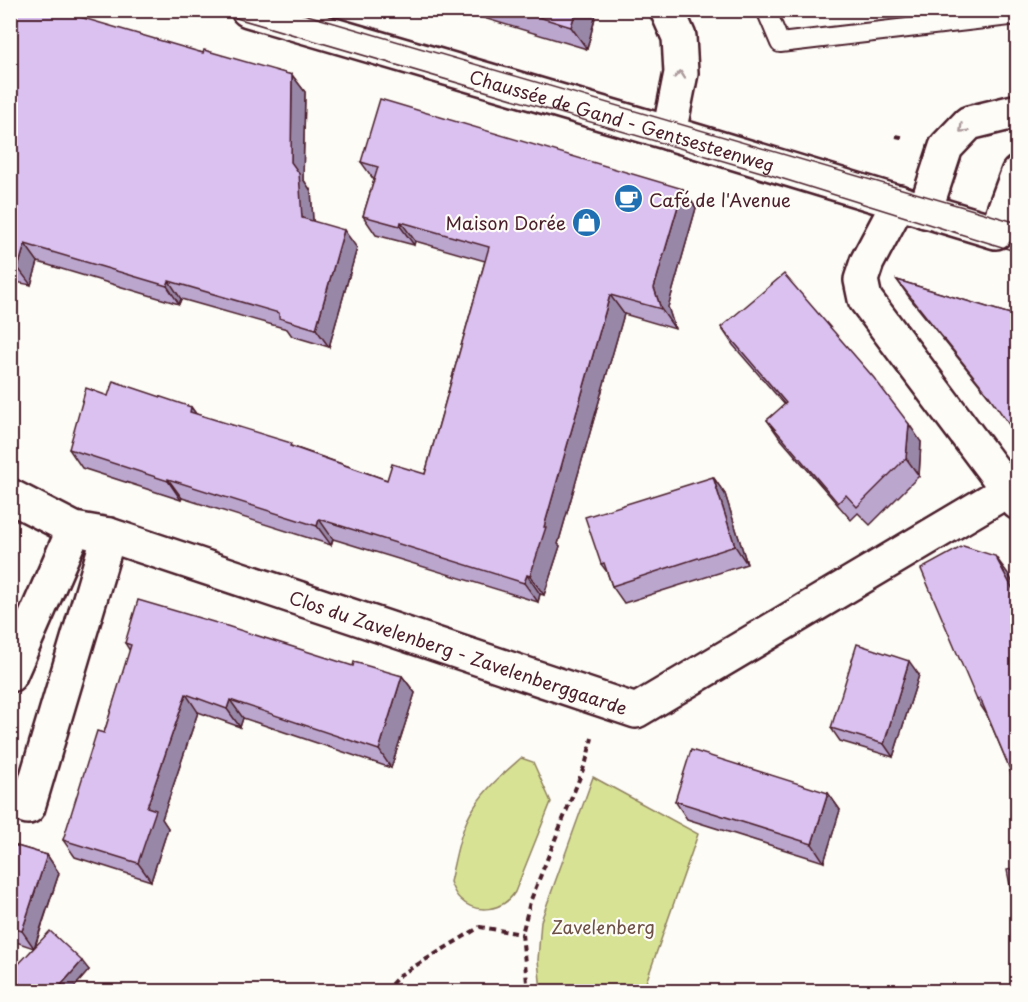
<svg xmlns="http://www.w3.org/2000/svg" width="1028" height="1002" viewBox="0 0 1028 1002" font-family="'Playpen Sans',sans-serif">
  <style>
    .green { fill: #d7e294; stroke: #908060; stroke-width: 1.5 }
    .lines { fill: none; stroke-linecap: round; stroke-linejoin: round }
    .service-casing { stroke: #4a1f2b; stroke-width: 22 }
    .minor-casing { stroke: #4a1f2b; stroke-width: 38 }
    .secondary-casing { stroke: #4a1f2b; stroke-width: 38 }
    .path { stroke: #4a1f2b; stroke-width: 4; stroke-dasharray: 6 4.5; stroke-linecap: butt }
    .service { stroke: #fdfcf7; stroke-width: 18 }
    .minor { stroke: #fdfcf7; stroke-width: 33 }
    .secondary { stroke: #fdfcf7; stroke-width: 33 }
    .tram { stroke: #4a1f2b; stroke-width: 1.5 }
    .wall { fill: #bba6ce; stroke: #4a1f2b; stroke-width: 1.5 }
    .shaded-wall { fill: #9987a8; stroke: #4a1f2b; stroke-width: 1.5 }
    .building { fill: #dac1f0; stroke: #4a1f2b; stroke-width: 1.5 }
    .oneway { stroke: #ac999b }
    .labels { text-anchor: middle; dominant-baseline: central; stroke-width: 4.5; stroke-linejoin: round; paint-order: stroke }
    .street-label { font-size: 18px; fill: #4a1f2b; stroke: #fdfcf7 }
    .poi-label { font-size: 18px; fill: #4a1f2b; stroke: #fdfcf7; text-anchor: start }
    .park-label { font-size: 18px; fill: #6d5045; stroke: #fdfcf7 }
  </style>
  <rect width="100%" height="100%" fill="#fdfcf7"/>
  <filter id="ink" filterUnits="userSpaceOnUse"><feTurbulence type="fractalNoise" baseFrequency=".0167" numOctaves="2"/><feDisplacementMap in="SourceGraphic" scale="12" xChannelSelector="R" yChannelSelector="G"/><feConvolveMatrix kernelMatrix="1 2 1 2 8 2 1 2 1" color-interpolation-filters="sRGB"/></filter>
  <g filter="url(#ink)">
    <g class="green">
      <path d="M 521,758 L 533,762 L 551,802 L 515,892 C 503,911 476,915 460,899 C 455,895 452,887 450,882 C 456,856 460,828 475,806 C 487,787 504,773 521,758 Z"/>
      <path d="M 593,777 L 698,834 L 643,991 L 541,991 L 538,960 L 541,921 Z"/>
    </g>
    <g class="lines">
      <defs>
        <path id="service" d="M 766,10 L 780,43 L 1018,15"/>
        <g id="minor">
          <path d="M 667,10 L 679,37 L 681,73 L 669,133"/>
          <path d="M 899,202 L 867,262 L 861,280 L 865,299 L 1018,503"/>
          <path id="s1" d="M 10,496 L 74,529 L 109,535 L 636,711 L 1008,490"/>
          <path d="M 10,675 L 74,529"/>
          <path d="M 10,800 L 28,807 L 109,535"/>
        </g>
        <g id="secondary">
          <path id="s2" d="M 248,10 L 669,133 L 996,232 L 1018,173"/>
          <path d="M 925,211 L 946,147 L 969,123 L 1018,111"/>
        </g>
      </defs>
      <use href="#service" class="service-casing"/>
      <use href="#minor" class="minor-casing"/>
      <use href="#secondary" class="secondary-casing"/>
      <g class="path">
        <path d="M 896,136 L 906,138"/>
        <path d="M 384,992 L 400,975 L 480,927 L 522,934"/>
        <path d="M 528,992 L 522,934 L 530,902 L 586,762 L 592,738"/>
      </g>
      <use href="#service" class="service"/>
      <use href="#minor" class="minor"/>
      <use href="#secondary" class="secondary"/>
      <g class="tram">
        <path d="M 209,10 L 761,172 L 1018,252"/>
        <path d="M 290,10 L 1018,223"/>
      </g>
    </g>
    <g class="wall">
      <path d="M 10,10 L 203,53 L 292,75 L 305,92 L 303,179 L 311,191 L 313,221 L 357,248 L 329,347 L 292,336 L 287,329 L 181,299 L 179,304 L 38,262 L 31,285 L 10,281 Z"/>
      <path d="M 457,10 L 597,10 L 587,49 Z"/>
      <path d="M 361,162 L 683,189 L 696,208 L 668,307 L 675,329 L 624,314 L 558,544 L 560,546 L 544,595 L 540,594 L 538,602 L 333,539 L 331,545 L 182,498 L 181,500 L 82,468 L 69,449 L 108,396 L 191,407 L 196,414 L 294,447 L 387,480 L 425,474 L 485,261 L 415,241 L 414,245 L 376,235 L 363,216 L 374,180 Z"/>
      <path d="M 897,280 L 1017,316 L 999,409 L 909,297 Z"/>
      <path d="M 721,327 L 921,442 L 919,476 L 870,525 L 858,513 L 851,520 L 779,437 L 767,420 L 785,405 L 733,345 Z"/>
      <path d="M 713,477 L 725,494 L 747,564 L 624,603 L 612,586 L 607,572 L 601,564 Z"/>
      <path d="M 1009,575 L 1007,762 L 987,715 L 977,700 Z"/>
      <path d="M 125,643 L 353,666 L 402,676 L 415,693 L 391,768 L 243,718 L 240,727 L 198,712 L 162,819 L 168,828 L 151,881 L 75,857 L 63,840 L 104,733 L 130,651 Z"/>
      <path d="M 919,675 L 893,757 L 840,741 L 831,728 Z"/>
      <path d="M 828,793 L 840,810 L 824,862 L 687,819 L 675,801 Z"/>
      <path d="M 10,844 L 47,855 L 59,873 L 35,947 L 89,970 L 70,992 L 25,992 L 16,983 L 10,975 L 34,948 L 10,940 Z"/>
    </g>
    <g class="shaded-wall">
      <path d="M 576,10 L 597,10 L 587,49 L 571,27 Z"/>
      <path d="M 292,75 L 305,92 L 303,179 L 311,191 L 314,235 L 302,218 L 291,162 Z"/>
      <path d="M 683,189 L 696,208 L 668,307 L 675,329 L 661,309 L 654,288 Z"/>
      <path d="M 401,222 L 415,241 L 414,245 L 400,226 Z"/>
      <path d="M 344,230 L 357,248 L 329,347 L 316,329 Z"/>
      <path d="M 25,244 L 38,262 L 31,285 L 18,268 Z"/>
      <path d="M 169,281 L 181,299 L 179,304 L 167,286 Z"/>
      <path d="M 610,295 L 624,314 L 558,544 L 560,546 L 544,595 L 530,576 Z"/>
      <path d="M 191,407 L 205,426 L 190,412 Z"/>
      <path d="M 909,424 L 921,442 L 919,476 L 906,458 Z"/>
      <path d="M 713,477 L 725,494 L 747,564 L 735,546 Z"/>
      <path d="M 168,479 L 182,498 L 181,500 L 168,481 Z"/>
      <path d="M 319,519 L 333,539 L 331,545 L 317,526 Z"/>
      <path d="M 995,556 L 1009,575 L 1017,591 L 1017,597 Z"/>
      <path d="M 527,575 L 540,594 L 538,602 L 524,583 Z"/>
      <path d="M 909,661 L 919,675 L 893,757 L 884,744 Z"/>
      <path d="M 402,676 L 415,693 L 391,768 L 379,750 Z"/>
      <path d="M 186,694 L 198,712 L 162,819 L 168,828 L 151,881 L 138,863 L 147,807 Z"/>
      <path d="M 230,700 L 243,718 L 240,727 L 227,709 Z"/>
      <path d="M 828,793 L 840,810 L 824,862 L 812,844 Z"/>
      <path d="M 47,855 L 59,873 L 34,948 L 22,931 Z"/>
      <path d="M 82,961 L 89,970 L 70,992 L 55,992 Z"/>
    </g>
    <g class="building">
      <path d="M 10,10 L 56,10 L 203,53 L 204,50 L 292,75 L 291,162 L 299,173 L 302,218 L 344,230 L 316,329 L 279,318 L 279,313 L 169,281 L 167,286 L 25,244 L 18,268 L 10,266 Z"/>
      <path d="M 516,10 L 576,10 L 571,27 Z"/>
      <path d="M 380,99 L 683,189 L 654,288 L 661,309 L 610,295 L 544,527 L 546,527 L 530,576 L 527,575 L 524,583 L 319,519 L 317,526 L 168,479 L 168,481 L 69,449 L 86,388 L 108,396 L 113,381 L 191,407 L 190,412 L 291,443 L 290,446 L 387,480 L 392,464 L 425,474 L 489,247 L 401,222 L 400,226 L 363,216 L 378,167 L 361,162 Z"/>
      <path d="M 784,274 L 874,378 L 909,424 L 906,458 L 857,507 L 846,495 L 838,503 L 767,420 L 786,403 L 721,327 Z"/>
      <path d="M 897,280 L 1017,316 L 1017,436 L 987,393 Z"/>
      <path d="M 713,477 L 735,546 L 612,586 L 604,563 L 601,564 L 585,517 Z"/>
      <path d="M 963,546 L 995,556 L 1017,597 L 1017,792 L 1007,762 L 980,698 L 977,700 L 921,569 Z"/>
      <path d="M 138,600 L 227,626 L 353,666 L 354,662 L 402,676 L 379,750 L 230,700 L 227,709 L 186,694 L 147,807 L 156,810 L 138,863 L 63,840 L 97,731 L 104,733 L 131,645 L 125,643 Z"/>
      <path d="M 857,644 L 909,661 L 884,744 L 831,728 Z"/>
      <path d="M 691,750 L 828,793 L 812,844 L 675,801 Z"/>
      <path d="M 10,844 L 47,855 L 22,931 L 10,927 Z"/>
      <path d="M 1017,868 L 1017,914 L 1016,915 L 1007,870 Z"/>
      <path d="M 50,931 L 82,961 L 55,992 L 29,992 L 10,975 L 10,973 Z"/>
    </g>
    <defs><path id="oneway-chevron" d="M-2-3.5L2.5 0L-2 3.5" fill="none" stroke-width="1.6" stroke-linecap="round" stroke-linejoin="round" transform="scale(1.5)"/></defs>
    <g class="oneway">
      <use href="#oneway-chevron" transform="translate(680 75) rotate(-85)"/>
      <use href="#oneway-chevron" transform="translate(963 129) rotate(136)"/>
    </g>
  </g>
  <defs>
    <symbol id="cafe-disc" viewBox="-11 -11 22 22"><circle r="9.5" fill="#1f6fb2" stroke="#fdfcf7"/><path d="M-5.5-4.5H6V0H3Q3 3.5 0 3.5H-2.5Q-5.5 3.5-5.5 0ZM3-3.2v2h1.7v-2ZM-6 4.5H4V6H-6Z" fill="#fff"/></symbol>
    <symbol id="shop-disc" viewBox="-11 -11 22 22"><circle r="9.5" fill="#1f6fb2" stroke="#fdfcf7"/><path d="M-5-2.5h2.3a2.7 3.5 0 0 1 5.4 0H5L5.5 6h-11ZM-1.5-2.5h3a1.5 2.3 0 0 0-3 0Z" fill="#fff"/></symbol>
  </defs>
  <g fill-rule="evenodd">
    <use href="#cafe-disc" x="612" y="182" width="33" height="33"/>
    <use href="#shop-disc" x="570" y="206" width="33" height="33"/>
  </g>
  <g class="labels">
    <g class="street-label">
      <text stroke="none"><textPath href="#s2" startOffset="390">Chaussée de Gand - Gentsesteenweg</textPath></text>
      <text stroke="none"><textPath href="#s1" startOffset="476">Clos du Zavelenberg - Zavelenberggaarde</textPath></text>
    </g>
    <g class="poi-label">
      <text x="649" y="199">Café de l'Avenue</text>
      <text x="566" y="222" text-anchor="end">Maison Dorée</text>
    </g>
    <g class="park-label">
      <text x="603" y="926">Zavelenberg</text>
    </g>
  </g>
  <rect width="1028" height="1002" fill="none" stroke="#fdfcf7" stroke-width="36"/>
  <rect x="18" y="18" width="992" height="966" fill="none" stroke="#4a1f2b" stroke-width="2" filter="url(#ink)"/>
</svg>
